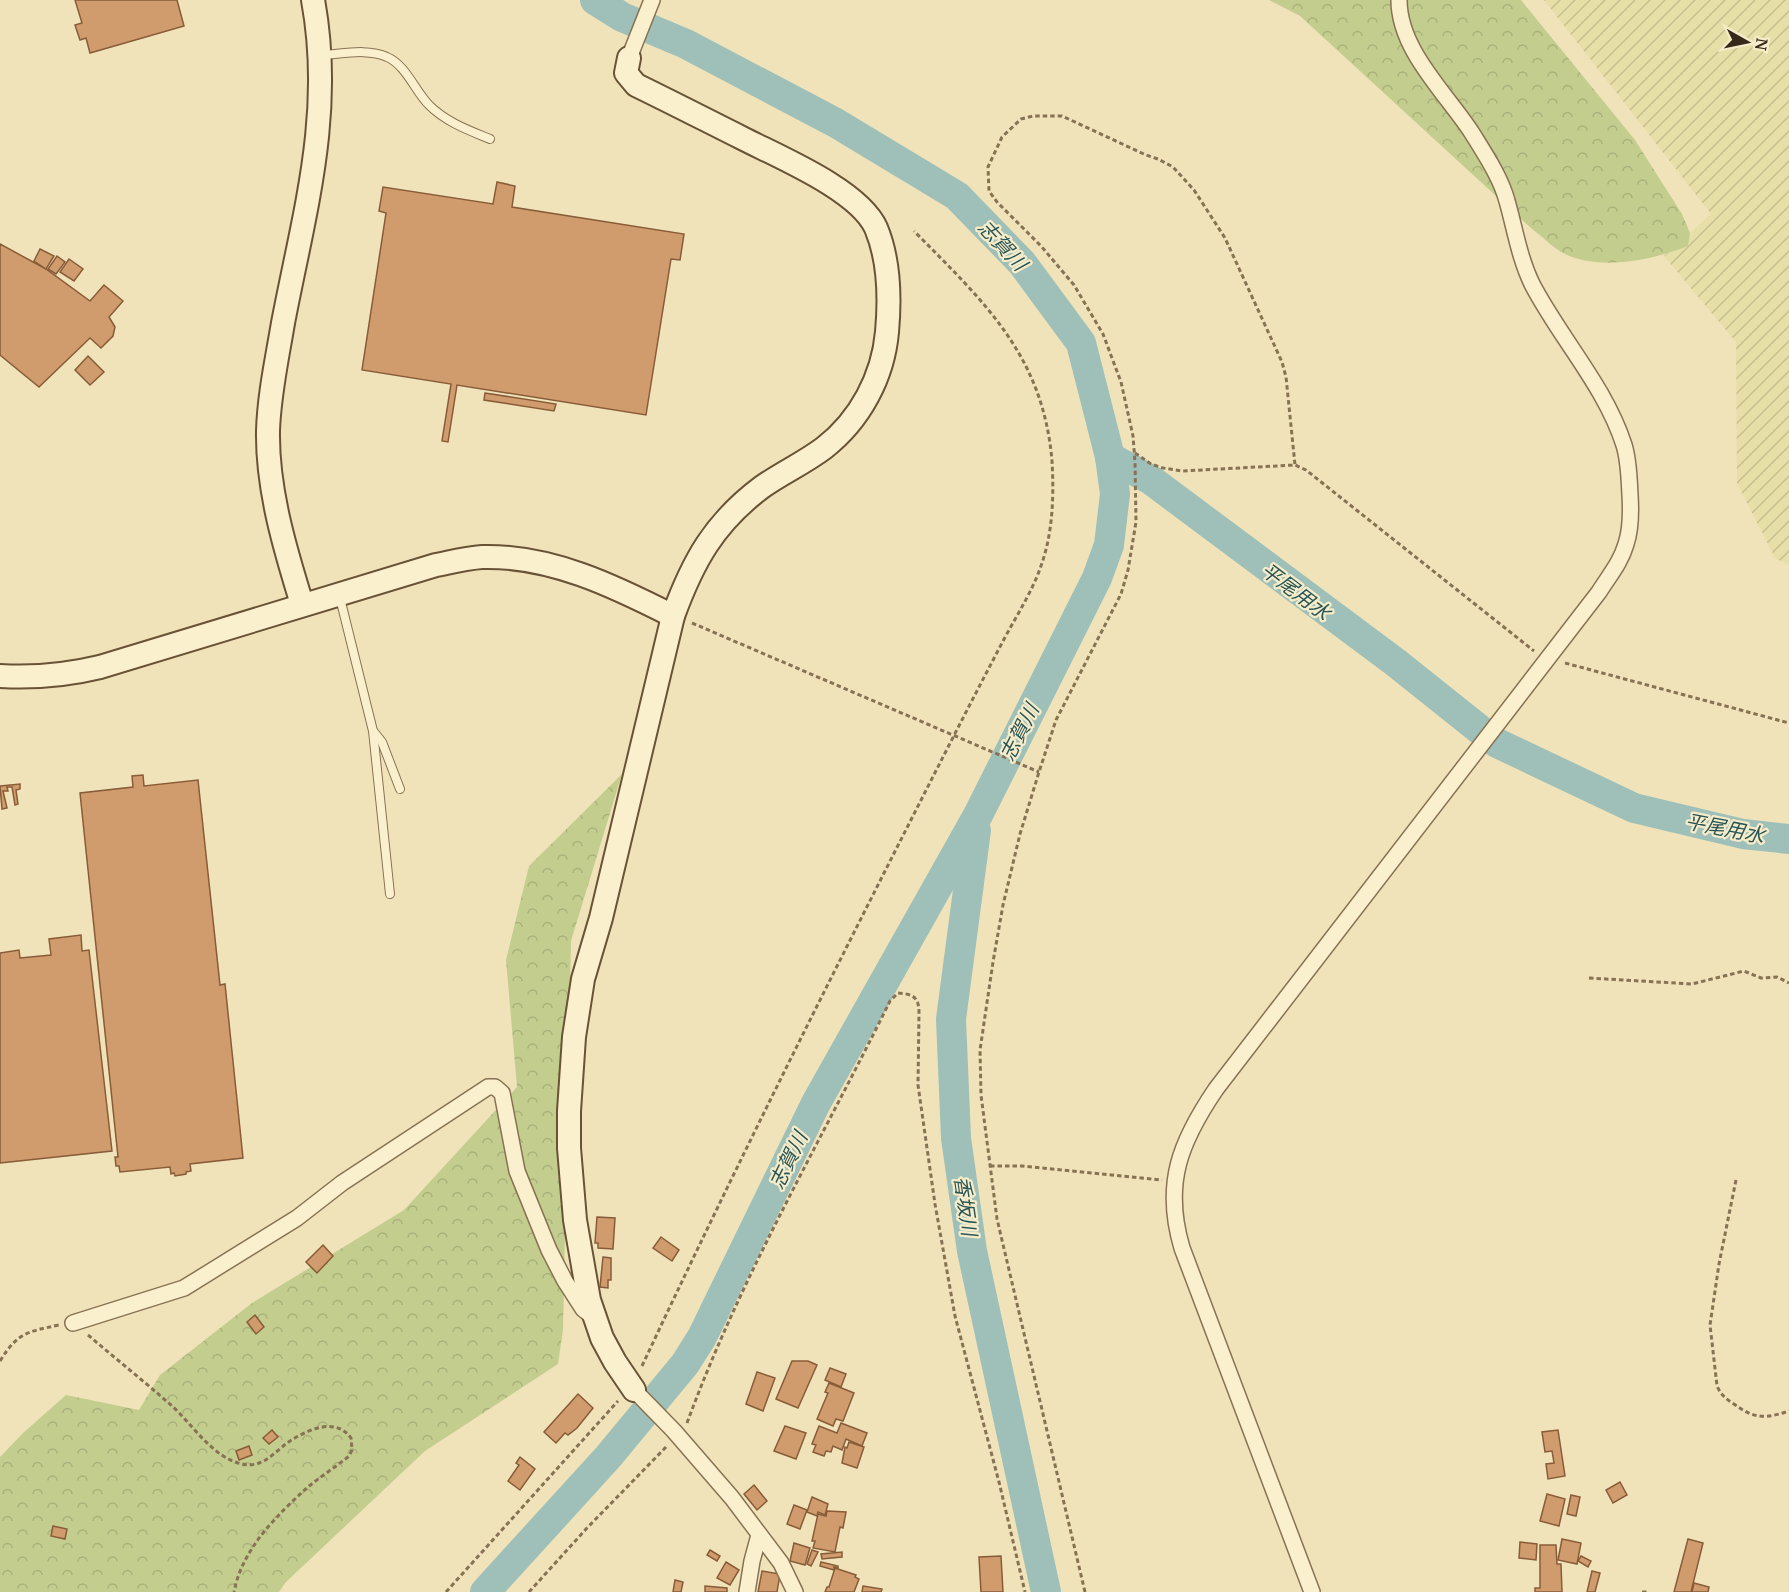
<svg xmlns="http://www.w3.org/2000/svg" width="1789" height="1592" viewBox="0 0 1789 1592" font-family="'PT Serif','Noto Sans JP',serif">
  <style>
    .farmland { fill: url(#farmland-furrows) }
    .forest { fill: url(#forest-crowns) }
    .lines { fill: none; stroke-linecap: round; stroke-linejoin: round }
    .river { stroke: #9fc0b8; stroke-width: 30 }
    .building { fill: #d09c6d; stroke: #885c38; stroke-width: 1.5 }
    .lane-casing { stroke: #877254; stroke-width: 10 }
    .street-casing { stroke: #877254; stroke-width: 18 }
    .secondary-casing { stroke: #695337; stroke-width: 26 }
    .path { stroke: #877254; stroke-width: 3; stroke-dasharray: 4.5 3; stroke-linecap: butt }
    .lane { stroke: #fbf0cd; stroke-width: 8 }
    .street { stroke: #fbf0cd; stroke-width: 15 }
    .secondary { stroke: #fbf0cd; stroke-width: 22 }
    .labels { text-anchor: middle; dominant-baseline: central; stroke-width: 4.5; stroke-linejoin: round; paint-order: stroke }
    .water-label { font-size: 20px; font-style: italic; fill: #285656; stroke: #f7ecca }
  </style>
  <defs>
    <pattern id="farmland-furrows" width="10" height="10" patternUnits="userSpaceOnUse" patternTransform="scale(1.5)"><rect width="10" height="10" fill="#e6dfa7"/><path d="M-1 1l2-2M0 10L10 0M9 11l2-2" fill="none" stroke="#c6bf8f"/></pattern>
    <pattern id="forest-crowns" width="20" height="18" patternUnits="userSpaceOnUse" patternTransform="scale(1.5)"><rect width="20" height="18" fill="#c3ce8e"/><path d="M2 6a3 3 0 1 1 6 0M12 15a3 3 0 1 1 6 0" fill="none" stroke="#a8b17a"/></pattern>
  </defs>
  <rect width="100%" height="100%" fill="#f0e3ba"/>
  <path class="farmland" d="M 1544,0 L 1789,0 L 1789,565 L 1775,558 L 1737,483 L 1736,342 L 1664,256 L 1711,214 Z"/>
  <g class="forest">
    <path d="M 1269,0 L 1521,0 L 1635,140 L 1682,214 L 1690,233 L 1688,246 C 1653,260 1601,271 1565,254 C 1554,249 1543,237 1532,229 L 1300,16 Z"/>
    <path d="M 622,774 L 571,941 L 563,1330 L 558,1364 L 425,1451 L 286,1582 L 279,1592 L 0,1592 L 0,1457 L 23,1433 L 66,1395 L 139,1410 L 160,1375 L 252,1303 L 404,1210 L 517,1087 L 506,960 L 529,866 Z"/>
  </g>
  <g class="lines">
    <g class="river">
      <path d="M 1110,457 L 1151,480 L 1395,662 L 1479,729"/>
      <path d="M 1497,743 L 1634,808 L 1743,834 L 1789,839"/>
      <path d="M 976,830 L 951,1019 L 956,1138 L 972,1251 L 1046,1592"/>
      <path d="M 485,1592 L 608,1457 L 685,1364 L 702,1337 L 816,1103 L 978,815 L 1097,578 L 1109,545 L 1115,494 L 1110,457 L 1081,343 L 1022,263 L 957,196 L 836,123 L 686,44 L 622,17 L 595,0"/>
    </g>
  </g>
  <g class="building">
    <path d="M 75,0 L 177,0 L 184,26 L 90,53 L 86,38 L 80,40 L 75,25 L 82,23 Z"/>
    <path d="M 497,182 L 515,186 L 512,207 L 684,234 L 680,260 L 671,259 L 646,415 L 457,385 L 448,442 L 442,441 L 451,384 L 362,370 L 386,213 L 379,211 L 383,187 L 493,204 Z"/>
    <path d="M 0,244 L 46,269 L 90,301 L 104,285 L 123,301 L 109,317 L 115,327 L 113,336 L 101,348 L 90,338 L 39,387 L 0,355 Z"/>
    <path d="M 40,249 L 54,256 L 46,269 L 34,261 Z"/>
    <path d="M 57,256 L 65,262 L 56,274 L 48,269 Z"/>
    <path d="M 69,259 L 83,269 L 74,281 L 60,272 Z"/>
    <path d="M 88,356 L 104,372 L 90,385 L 75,370 Z"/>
    <path d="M 485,393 L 556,404 L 554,411 L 484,400 Z"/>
    <path d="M 143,775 L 144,786 L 198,780 L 220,985 L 225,984 L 243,1158 L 190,1164 L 191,1171 L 186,1172 L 186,1174 L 175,1176 L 174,1173 L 171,1174 L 170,1167 L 120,1172 L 119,1166 L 116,1166 L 115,1157 L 118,1157 L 80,793 L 133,787 L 132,776 Z"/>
    <path d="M 20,784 L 20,789 L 16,790 L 18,804 L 15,805 L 12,787 L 7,787 L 8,791 L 3,791 L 7,808 L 2,809 L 0,786 Z"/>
    <path d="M 81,935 L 82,951 L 89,950 L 112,1151 L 0,1163 L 0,953 L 19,950 L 20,958 L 51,955 L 49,939 Z"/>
    <path d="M 597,1217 L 615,1218 L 613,1249 L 598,1248 L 598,1243 L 595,1243 Z"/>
    <path d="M 661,1237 L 679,1250 L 672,1261 L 653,1248 Z"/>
    <path d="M 323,1245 L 333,1256 L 317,1273 L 306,1262 Z"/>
    <path d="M 603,1257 L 611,1258 L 611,1280 L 608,1280 L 608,1288 L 600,1287 Z"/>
    <path d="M 255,1315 L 264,1327 L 256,1334 L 247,1322 Z"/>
    <path d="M 792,1361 L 808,1361 L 817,1365 L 798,1408 L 776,1399 Z"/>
    <path d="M 830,1368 L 846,1374 L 841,1387 L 825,1380 Z"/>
    <path d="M 757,1372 L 775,1378 L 763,1411 L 746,1404 Z"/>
    <path d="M 829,1383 L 854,1393 L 843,1421 L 836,1419 L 833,1426 L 817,1419 L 828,1393 L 825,1392 Z"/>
    <path d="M 578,1394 L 593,1408 L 577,1428 L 568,1435 L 565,1433 L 556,1443 L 544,1432 Z"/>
    <path d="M 841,1423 L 867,1433 L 862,1446 L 846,1439 L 842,1450 L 833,1446 L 831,1452 L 826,1451 L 824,1456 L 813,1452 L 816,1445 L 812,1444 L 819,1426 L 837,1433 Z"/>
    <path d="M 785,1426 L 806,1433 L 796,1459 L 774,1451 Z"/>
    <path d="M 272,1430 L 278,1437 L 269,1444 L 263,1438 Z"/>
    <path d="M 1558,1430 L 1565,1476 L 1548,1479 L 1546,1464 L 1554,1463 L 1552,1451 L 1545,1452 L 1542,1432 Z"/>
    <path d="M 849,1442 L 864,1447 L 857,1468 L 842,1463 L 845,1447 L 847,1448 Z"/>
    <path d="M 249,1446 L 252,1455 L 239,1460 L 236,1451 Z"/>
    <path d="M 520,1457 L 535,1469 L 520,1490 L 508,1481 L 519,1465 L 516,1463 Z"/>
    <path d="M 1620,1482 L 1627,1495 L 1613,1503 L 1606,1490 Z"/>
    <path d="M 754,1485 L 767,1501 L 757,1510 L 744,1494 Z"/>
    <path d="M 1547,1494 L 1565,1499 L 1559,1526 L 1540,1521 Z"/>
    <path d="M 1571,1495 L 1580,1497 L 1576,1516 L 1567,1514 Z"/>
    <path d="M 812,1497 L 828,1504 L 825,1515 L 818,1512 L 817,1516 L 807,1512 Z"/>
    <path d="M 794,1505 L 807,1510 L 800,1529 L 787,1524 Z"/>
    <path d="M 827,1511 L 846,1512 L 843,1528 L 840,1527 L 835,1552 L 813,1548 L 815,1541 L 812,1541 L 818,1514 L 826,1516 Z"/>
    <path d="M 53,1526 L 67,1529 L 65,1539 L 51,1536 Z"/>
    <path d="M 1562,1539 L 1581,1543 L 1577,1564 L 1558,1560 Z"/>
    <path d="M 1688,1539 L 1703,1543 L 1691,1592 L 1674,1592 Z"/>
    <path d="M 1520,1542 L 1537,1544 L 1536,1560 L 1519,1558 Z"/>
    <path d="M 794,1543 L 810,1548 L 805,1565 L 790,1561 Z"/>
    <path d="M 1540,1545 L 1556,1545 L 1557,1564 L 1561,1564 L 1562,1592 L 1535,1592 L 1535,1588 L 1540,1588 Z"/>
    <path d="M 710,1550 L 720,1556 L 717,1561 L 707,1555 Z"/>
    <path d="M 812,1550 L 818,1552 L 811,1566 L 807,1564 Z"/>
    <path d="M 842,1552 L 842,1557 L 822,1559 L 821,1554 Z"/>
    <path d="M 1001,1556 L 1003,1592 L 981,1592 L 979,1557 Z"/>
    <path d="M 1581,1556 L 1591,1561 L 1588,1567 L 1578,1561 Z"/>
    <path d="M 726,1562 L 739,1570 L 730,1585 L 717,1578 Z"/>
    <path d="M 821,1562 L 838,1566 L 838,1568 L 834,1567 L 834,1570 L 820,1566 Z"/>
    <path d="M 835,1568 L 856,1575 L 855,1577 L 859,1579 L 854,1592 L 825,1592 L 827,1587 L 829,1587 Z"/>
    <path d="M 762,1571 L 780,1574 L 777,1592 L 758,1592 Z"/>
    <path d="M 1592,1571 L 1600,1573 L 1595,1592 L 1587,1592 Z"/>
    <path d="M 675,1580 L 683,1582 L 681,1592 L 673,1592 Z"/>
    <path d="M 1694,1583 L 1709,1587 L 1708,1592 L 1692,1592 Z"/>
    <path d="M 705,1586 L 727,1588 L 727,1592 L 705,1592 Z"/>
    <path d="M 863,1586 L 882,1589 L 881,1592 L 862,1592 Z"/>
  </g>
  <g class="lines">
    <defs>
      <g id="lane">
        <path d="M 322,55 C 342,54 368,48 387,57 C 406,65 415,91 429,105 C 446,122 468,130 490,139"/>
        <path d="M 340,598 L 373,731 L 390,894"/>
        <path d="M 374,732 L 382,742 L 400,789"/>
      </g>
      <g id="street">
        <path d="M 629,58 L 652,0"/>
        <path d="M 73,1323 L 184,1288 L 297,1218 L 342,1183 L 488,1087 L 495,1087 L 502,1093 L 517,1171 L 549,1250 L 565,1281 L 583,1309 L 592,1316"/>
        <path d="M 634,1390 L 674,1431 L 732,1498 L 781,1563 L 795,1592"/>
        <path d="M 747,1592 L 752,1561 L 759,1535"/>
        <path d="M 1312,1592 L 1182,1248 C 1163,1184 1180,1142 1216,1089 L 1599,592 C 1609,576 1621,562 1626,544 C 1631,529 1631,511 1630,495 C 1629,478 1629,461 1624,445 C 1605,386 1560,338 1532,284 C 1519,257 1515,229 1507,201 C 1501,178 1485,154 1472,133 C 1446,93 1399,50 1399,0"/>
      </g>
      <g id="secondary">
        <path d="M 629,58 L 626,73 L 636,85 C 671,102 706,120 742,138 C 779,157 859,190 876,228 C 889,259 890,299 887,332 C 883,377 860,420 824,448 C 804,463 782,473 762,487 C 714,523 693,561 673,616 L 601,918 L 583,979 L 574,1037 L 569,1111 L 569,1148 L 575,1220 L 589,1300 L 602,1338 L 615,1362 L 634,1390"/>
        <path d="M 302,604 C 285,549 267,489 268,431 C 269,395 277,359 283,323 C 304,213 334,114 313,0"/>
        <path d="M 0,676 C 34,678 67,675 100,667 L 436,565 C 451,562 467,558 482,557 C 550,555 614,586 673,616"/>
      </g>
    </defs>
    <use href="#lane" class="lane-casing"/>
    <use href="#street" class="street-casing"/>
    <use href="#secondary" class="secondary-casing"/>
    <g class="path">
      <path d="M 1135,453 L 1151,464 L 1163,468 L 1182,471 L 1295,465 L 1306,470 L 1534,651"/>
      <path d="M 692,623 L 1039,772"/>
      <path d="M 1565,663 L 1789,723"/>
      <path d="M 1589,978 L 1692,984 L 1744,971 L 1761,978 L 1777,977 L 1789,983"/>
      <path d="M 990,1166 L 1022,1166 L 1162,1180"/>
      <path d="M 1736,1180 L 1719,1264 L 1710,1325 L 1717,1386 C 1721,1395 1726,1399 1734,1404 C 1754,1419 1765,1419 1789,1411"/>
      <path d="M 88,1335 C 116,1359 145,1382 172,1406 C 193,1425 213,1458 242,1464 C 263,1469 275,1451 290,1441 C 309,1429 336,1417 351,1438 L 352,1450 L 349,1456 C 336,1467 321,1476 308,1487 C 277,1515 242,1549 234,1592"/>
      <path d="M 0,1361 C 18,1332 27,1332 59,1325"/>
      <path d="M 642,1366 C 730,1178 823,993 917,808 C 945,753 973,698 1002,643 C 1016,616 1033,591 1042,563 C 1053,531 1054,494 1052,461 C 1043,355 984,302 914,231"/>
      <path d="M 687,1423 C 741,1276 821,1141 890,1001 L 898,993 C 913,994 919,997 919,1013 L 918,1085 L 935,1204 L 955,1316 L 999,1482 L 1025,1592"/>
      <path d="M 446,1592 L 618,1401"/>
      <path d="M 529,1592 L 587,1528 L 668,1445"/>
      <path d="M 1085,1592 L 997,1219 L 981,1095 L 980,1050 L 993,962 L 1003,905 L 1020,834 L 1039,772 L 1056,720 L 1121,594 L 1128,570 L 1136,522 L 1135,462 L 1133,436 L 1121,382 L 1103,334 L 1074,285 L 1041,246 L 997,202 L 989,191 L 988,167 L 1002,137 L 1021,119 L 1033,116 L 1062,116 L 1146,155 L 1158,159 L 1173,167 L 1194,190 L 1225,238 L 1282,362 L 1286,377 L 1295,465"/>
      <path d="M 1642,1592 L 1647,1592"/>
    </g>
    <use href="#lane" class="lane"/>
    <use href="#street" class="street"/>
    <use href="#secondary" class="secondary"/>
  </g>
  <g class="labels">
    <g class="water-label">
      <text transform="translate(1003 245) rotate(47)">志賀川</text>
      <text transform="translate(1296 591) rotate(37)">平尾用水</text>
      <text transform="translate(1019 732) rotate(-63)">志賀川</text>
      <text transform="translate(1725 828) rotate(11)">平尾用水</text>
      <text transform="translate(788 1160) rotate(-64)">志賀川</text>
      <text transform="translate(966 1206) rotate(82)">香坂川</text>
    </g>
  </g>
  <g transform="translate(1747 42) rotate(99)" stroke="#f7ecca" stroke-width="4.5" paint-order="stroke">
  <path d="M0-4.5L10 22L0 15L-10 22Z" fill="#35291a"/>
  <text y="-9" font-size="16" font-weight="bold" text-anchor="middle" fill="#35291a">N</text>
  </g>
</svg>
